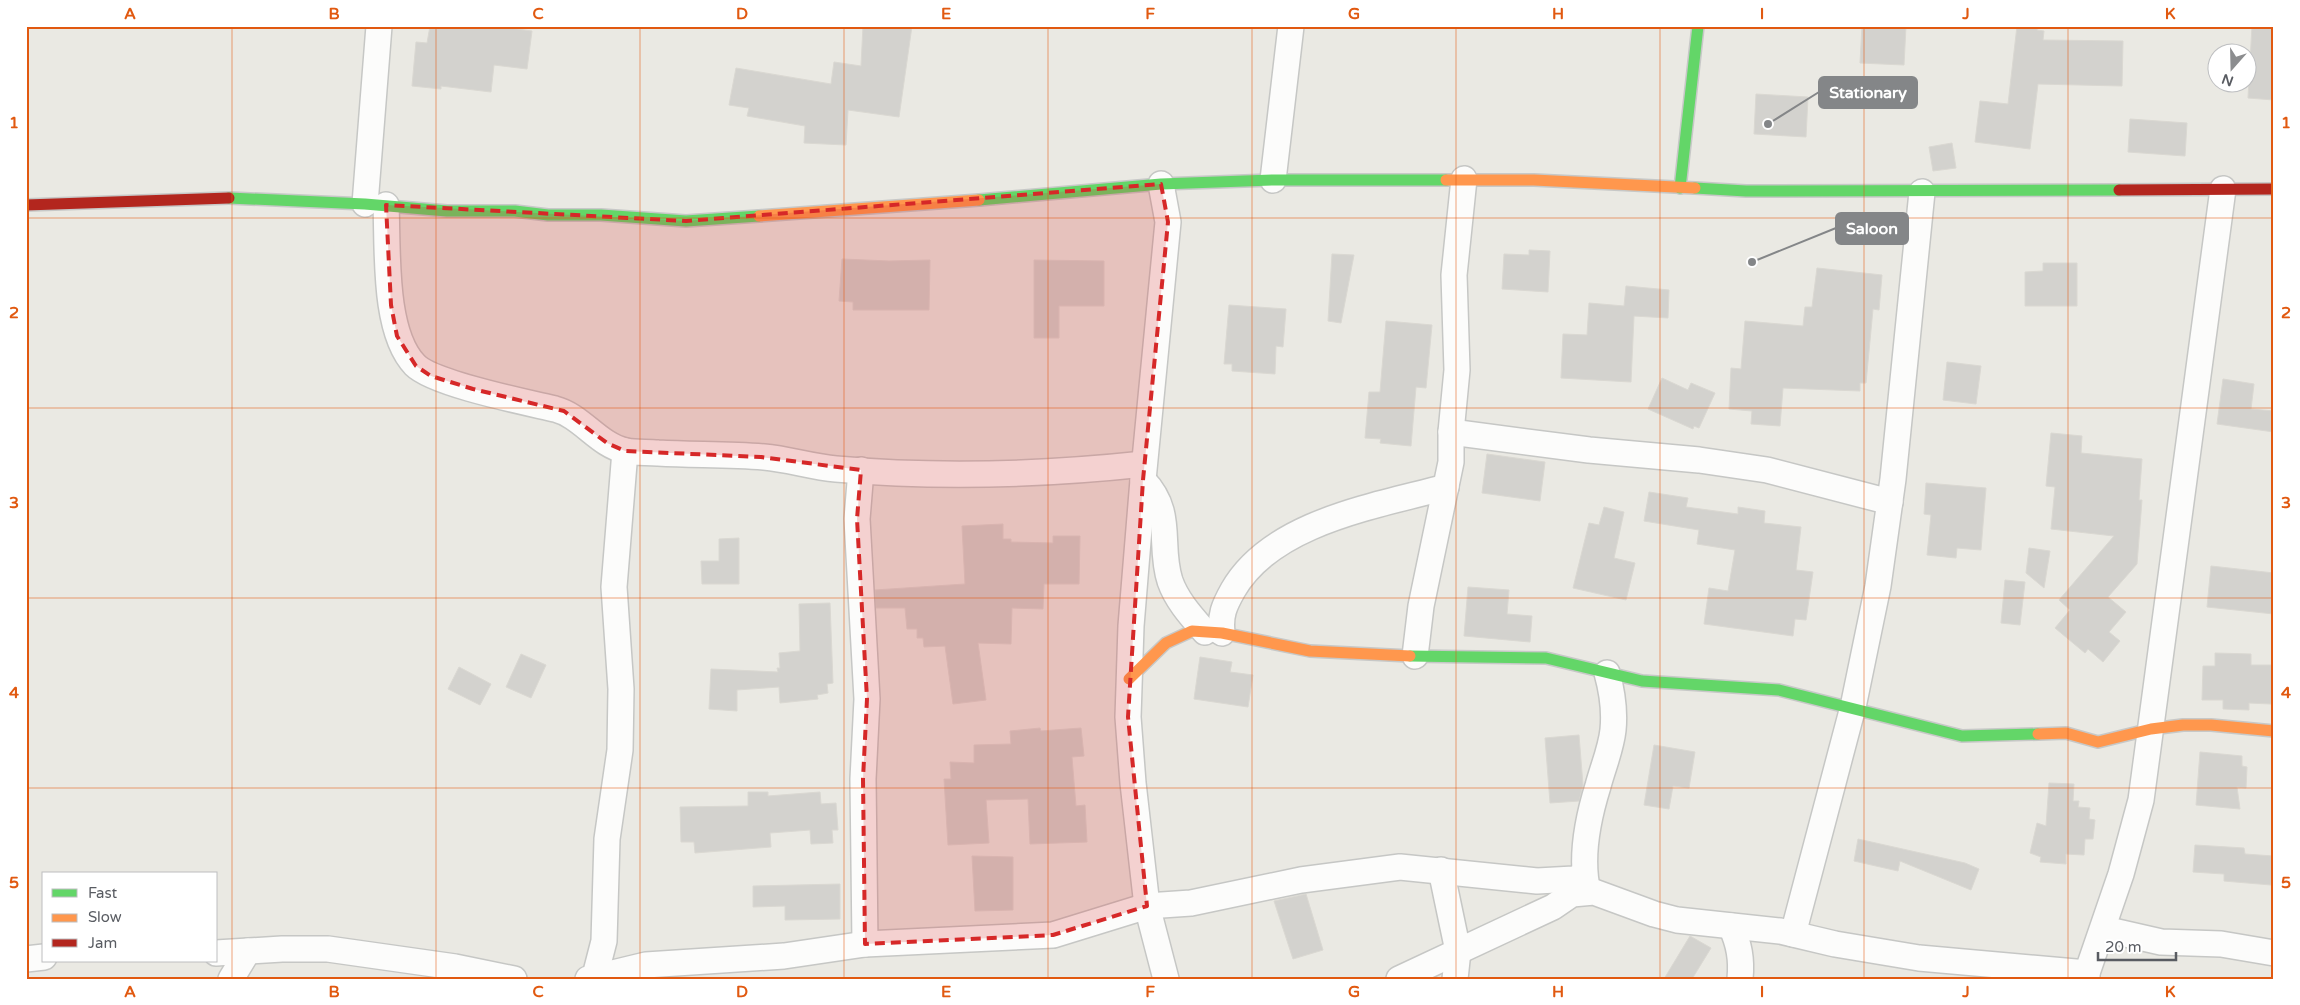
<svg xmlns="http://www.w3.org/2000/svg" width="2300" height="1005" viewBox="0 0 2300 1005" font-family="'Varela Round',sans-serif">
  <style>
    .building { fill: #d3d2ce; stroke: #dad8d2 }
    .lines { fill: none; stroke-linecap: round; stroke-linejoin: round }
    .street-casing { stroke: #c6c7c5; stroke-width: 28 }
    .fast-casing { stroke: #c7c8c7; stroke-width: 14 }
    .slow-casing { stroke: #c7c8c7; stroke-width: 14 }
    .jam-casing { stroke: #c7c8c7; stroke-width: 14 }
    .street { stroke: #fcfcfb; stroke-width: 25 }
    .fast { stroke: #63d668; stroke-width: 11 }
    .slow { stroke: #ff974d; stroke-width: 11 }
    .jam { stroke: #b3261e; stroke-width: 11 }
    .marked { fill: #d62828; fill-opacity: 0.2; stroke: #d62828; stroke-width: 4; stroke-dasharray: 10 6; stroke-linejoin: round }
    .grid { fill: none; stroke: #e15910; stroke-width: 1; stroke-opacity: 0.55 }
    .leader { fill: none; stroke: #848688; stroke-width: 2 }
    .callout-dot { fill: #848688; stroke: #fff; stroke-width: 2 }
    .callout { fill: #848688; stroke: #848688; stroke-width: 2 }
    .callout-label { font-size: 16px; text-anchor: middle; font-weight: bold; fill: #fff }
    .neatline { fill: none; stroke: #e15910; stroke-width: 2 }
    .grid-label { font-size: 16px; text-anchor: middle; font-weight: bold; fill: #e15910 }
  </style>
  <rect width="100%" height="100%" fill="#eae9e3"/>
  <g class="building">
    <path d="M 430,26 L 494,26 L 532,31 L 527,69 L 494,65 L 491,92 L 441,86 L 441,89 L 412,86 L 416,42 L 427,43 Z"/>
    <path d="M 863,26 L 912,26 L 899,117 L 848,110 L 846,145 L 804,143 L 805,126 L 747,116 L 749,108 L 729,105 L 736,68 L 831,84 L 834,62 L 861,66 Z"/>
    <path d="M 1862,26 L 1906,26 L 1904,65 L 1860,63 Z"/>
    <path d="M 2017,26 L 2038,26 L 2037,30 L 2044,31 L 2043,40 L 2123,41 L 2122,86 L 2038,84 L 2030,149 L 1975,142 L 1980,101 L 2008,104 Z"/>
    <path d="M 2252,26 L 2274,26 L 2274,100 L 2248,98 Z"/>
    <path d="M 1756,94 L 1808,97 L 1806,137 L 1754,134 Z"/>
    <path d="M 2130,119 L 2187,123 L 2185,156 L 2128,152 Z"/>
    <path d="M 1952,143 L 1956,168 L 1933,171 L 1929,147 Z"/>
    <path d="M 1529,250 L 1550,251 L 1548,292 L 1502,289 L 1504,254 L 1529,255 Z"/>
    <path d="M 1332,254 L 1354,255 L 1341,323 L 1328,321 Z"/>
    <path d="M 842,259 L 889,261 L 930,260 L 929,310 L 853,310 L 853,302 L 839,301 Z"/>
    <path d="M 1034,260 L 1104,261 L 1104,306 L 1059,306 L 1059,338 L 1034,338 Z"/>
    <path d="M 2043,263 L 2077,263 L 2077,306 L 2025,306 L 2025,272 L 2043,271 Z"/>
    <path d="M 1817,268 L 1882,275 L 1879,310 L 1873,309 L 1866,383 L 1860,383 L 1860,391 L 1783,388 L 1780,426 L 1751,424 L 1752,411 L 1729,409 L 1731,368 L 1741,369 L 1745,321 L 1803,326 L 1805,307 L 1812,307 Z"/>
    <path d="M 1626,286 L 1669,290 L 1668,318 L 1634,316 L 1631,382 L 1561,378 L 1563,334 L 1587,335 L 1589,303 L 1624,306 Z"/>
    <path d="M 1229,305 L 1286,309 L 1283,347 L 1276,346 L 1275,374 L 1232,371 L 1232,364 L 1224,364 Z"/>
    <path d="M 1386,321 L 1432,325 L 1426,388 L 1416,387 L 1411,446 L 1380,443 L 1381,439 L 1365,438 L 1369,392 L 1380,392 Z"/>
    <path d="M 1947,362 L 1981,366 L 1976,404 L 1943,400 Z"/>
    <path d="M 1662,378 L 1688,390 L 1691,383 L 1715,393 L 1699,428 L 1694,426 L 1693,429 L 1648,409 Z"/>
    <path d="M 2223,379 L 2254,384 L 2251,409 L 2274,411 L 2274,432 L 2217,424 Z"/>
    <path d="M 2051,433 L 2082,436 L 2081,453 L 2142,459 L 2139,500 L 2142,500 L 2137,564 L 2108,597 L 2126,612 L 2109,632 L 2120,641 L 2103,662 L 2088,649 L 2085,653 L 2055,628 L 2070,610 L 2059,600 L 2114,536 L 2051,529 L 2055,487 L 2046,486 Z"/>
    <path d="M 1487,454 L 1545,462 L 1540,501 L 1482,493 Z"/>
    <path d="M 1926,483 L 1986,488 L 1981,550 L 1957,548 L 1956,558 L 1927,555 L 1931,515 L 1924,514 Z"/>
    <path d="M 1649,492 L 1688,498 L 1686,507 L 1738,514 L 1738,507 L 1765,511 L 1764,523 L 1801,527 L 1796,570 L 1813,572 L 1806,620 L 1795,619 L 1793,636 L 1704,624 L 1709,588 L 1728,591 L 1735,550 L 1697,544 L 1699,530 L 1644,521 Z"/>
    <path d="M 1604,507 L 1624,512 L 1614,558 L 1635,563 L 1626,600 L 1573,588 L 1589,523 L 1599,525 Z"/>
    <path d="M 1003,524 L 1003,539 L 1011,539 L 1011,542 L 1053,543 L 1053,536 L 1080,536 L 1079,584 L 1044,584 L 1043,609 L 1012,608 L 1011,644 L 978,643 L 986,700 L 953,704 L 945,646 L 924,647 L 923,638 L 917,638 L 917,629 L 907,629 L 905,608 L 876,608 L 875,590 L 965,584 L 962,526 Z"/>
    <path d="M 739,538 L 739,584 L 702,584 L 701,561 L 719,561 L 719,539 Z"/>
    <path d="M 2029,548 L 2050,551 L 2044,588 L 2026,573 Z"/>
    <path d="M 2211,566 L 2274,573 L 2274,614 L 2207,607 Z"/>
    <path d="M 2005,580 L 2025,582 L 2020,625 L 2001,623 Z"/>
    <path d="M 1468,587 L 1509,590 L 1507,614 L 1532,616 L 1530,642 L 1464,636 Z"/>
    <path d="M 830,603 L 833,683 L 827,684 L 828,693 L 817,695 L 818,699 L 780,703 L 779,687 L 737,690 L 737,711 L 709,709 L 711,669 L 778,672 L 777,668 L 780,668 L 779,653 L 800,651 L 799,604 Z"/>
    <path d="M 2215,653 L 2251,654 L 2251,665 L 2274,665 L 2271,704 L 2249,703 L 2249,710 L 2223,709 L 2223,700 L 2202,700 L 2203,666 L 2215,666 Z"/>
    <path d="M 521,654 L 546,665 L 531,698 L 506,687 Z"/>
    <path d="M 1200,657 L 1232,662 L 1230,672 L 1253,675 L 1248,707 L 1194,699 Z"/>
    <path d="M 459,667 L 491,684 L 480,705 L 448,689 Z"/>
    <path d="M 1040,728 L 1041,731 L 1081,728 L 1084,756 L 1072,757 L 1076,806 L 1085,805 L 1087,842 L 1030,844 L 1028,799 L 986,800 L 989,843 L 948,845 L 944,779 L 951,779 L 950,762 L 974,763 L 974,745 L 1011,744 L 1010,731 Z"/>
    <path d="M 1579,735 L 1583,785 L 1579,801 L 1550,803 L 1545,738 Z"/>
    <path d="M 1654,745 L 1695,752 L 1689,788 L 1673,786 L 1669,809 L 1644,805 Z"/>
    <path d="M 2200,752 L 2242,756 L 2242,766 L 2247,767 L 2246,788 L 2237,787 L 2240,809 L 2196,805 Z"/>
    <path d="M 2049,783 L 2074,784 L 2073,801 L 2079,801 L 2078,807 L 2090,808 L 2089,819 L 2095,820 L 2093,839 L 2085,839 L 2084,855 L 2066,854 L 2066,864 L 2040,862 L 2041,857 L 2030,853 L 2037,823 L 2046,826 Z"/>
    <path d="M 748,792 L 768,792 L 768,796 L 820,792 L 821,804 L 836,803 L 838,830 L 832,830 L 833,843 L 811,844 L 810,830 L 770,833 L 771,847 L 695,853 L 694,842 L 681,842 L 680,807 L 748,806 Z"/>
    <path d="M 1858,839 L 1965,863 L 1979,869 L 1971,890 L 1900,861 L 1898,871 L 1854,861 Z"/>
    <path d="M 2195,845 L 2244,848 L 2245,854 L 2273,856 L 2271,885 L 2224,881 L 2224,874 L 2193,872 Z"/>
    <path d="M 972,856 L 1013,857 L 1013,910 L 975,911 Z"/>
    <path d="M 840,884 L 840,919 L 785,920 L 785,906 L 753,907 L 753,886 Z"/>
    <path d="M 1306,894 L 1323,950 L 1293,959 L 1274,901 Z"/>
    <path d="M 1690,936 L 1711,948 L 1692,979 L 1664,979 Z"/>
  </g>
  <g class="lines">
    <defs>
      <g id="street">
        <path d="M 1273,180 L 1291,26"/>
        <path d="M 1161,184 L 1168,222 L 1143,480 L 1131,626 L 1128,717 L 1133,783 L 1147,906 L 1166,979"/>
        <path d="M 365,204 L 379,26"/>
        <path d="M 386,205 C 388,250 383,332 415,365 C 434,384 525,402 555,409 C 582,416 598,445 626,451 C 636,453 647,452 658,453 C 693,455 728,454 764,457 C 788,459 812,467 836,469 C 939,478 1041,475 1144,464"/>
        <path d="M 1451,432 L 1589,450 L 1699,460 L 1767,470 L 1890,502"/>
        <path d="M 861,470 L 857,519 L 867,699 L 863,779 L 865,944"/>
        <path d="M 1143,480 C 1175,513 1158,544 1170,581 C 1177,601 1192,617 1205,632"/>
        <path d="M 1222,633 C 1220,615 1224,606 1233,590 C 1272,522 1376,506 1446,487"/>
        <path d="M 1415,656 L 1421,606 L 1451,462 L 1451,432 L 1457,370 L 1454,275 L 1464,179"/>
        <path d="M 1441,870 L 1458,951 L 1455,979"/>
        <path d="M 1588,892 C 1580,859 1588,818 1598,786 C 1603,767 1611,749 1613,730 C 1615,710 1612,691 1607,673"/>
        <path d="M 1731,926 C 1739,944 1742,959 1740,979"/>
        <path d="M 2104,929 L 2161,942 L 2221,944 L 2274,953"/>
        <path d="M 1793,934 L 1853,707 L 1878,586 L 1893,479 L 1922,192"/>
        <path d="M 216,953 L 282,949 L 328,949 L 455,967 L 514,979"/>
        <path d="M 26,959 L 44,957"/>
        <path d="M 595,976 L 604,941 L 607,839 L 620,750 L 621,689 L 614,587 L 625,451"/>
        <path d="M 231,979 L 248,951"/>
        <path d="M 588,979 L 646,965 L 784,956 L 865,944 L 1053,935 L 1147,906 L 1191,903 L 1301,880 L 1400,867 L 1537,881 L 1574,879 L 1584,875"/>
        <path d="M 1399,979 L 1553,907 L 1572,894 L 1594,892 L 1654,914 L 1677,920 L 1780,931 L 1835,944 L 1919,958 L 2087,973"/>
        <path d="M 2087,979 L 2087,973 L 2121,874 L 2141,800 L 2223,189"/>
      </g>
      <g id="fast">
        <path d="M 1680,188 L 1698,26"/>
        <path d="M 1695,188 L 1746,191 L 2119,190"/>
        <path d="M 229,198 L 365,204 L 447,211 L 515,211 L 548,215 L 601,215 L 686,221 L 759,216"/>
        <path d="M 979,200 L 1161,184 L 1273,180 L 1446,180"/>
        <path d="M 1410,656 L 1546,658 L 1642,681 L 1779,690 L 1962,736 L 2038,734"/>
      </g>
      <g id="slow">
        <path d="M 1446,180 L 1534,180 L 1695,188"/>
        <path d="M 759,216 L 979,200"/>
        <path d="M 1129,679 L 1166,643 L 1192,631 L 1222,633 L 1310,651 L 1410,656"/>
        <path d="M 2038,734 L 2066,733 L 2098,742 L 2151,729 L 2183,725 L 2211,725 L 2274,731"/>
      </g>
      <g id="jam">
        <path d="M 2119,190 L 2274,189"/>
        <path d="M 26,205 L 229,198"/>
      </g>
    </defs>
    <use href="#street" class="street-casing"/>
    <use href="#fast" class="fast-casing"/>
    <use href="#slow" class="slow-casing"/>
    <use href="#jam" class="jam-casing"/>
    <use href="#street" class="street"/>
    <use href="#fast" class="fast"/>
    <use href="#slow" class="slow"/>
    <use href="#jam" class="jam"/>
  </g>
  <path class="marked" d="M 1161,184 L 1168,222 L 1143,480 L 1128,717 L 1147,906 L 1053,935 L 865,944 L 863,779 L 867,699 L 857,519 L 861,470 L 761,457 L 625,451 L 607,443 L 564,411 L 473,389 L 431,376 L 416,366 L 397,336 L 391,305 L 386,205 L 686,221 Z"/>
  <path class="grid" d="M 232,26 L 232,979M 436,26 L 436,979M 640,26 L 640,979M 844,26 L 844,979M 1048,26 L 1048,979M 1252,26 L 1252,979M 1456,26 L 1456,979M 1660,26 L 1660,979M 1864,26 L 1864,979M 2068,26 L 2068,979M 26,218 L 2274,218M 26,408 L 2274,408M 26,598 L 2274,598M 26,788 L 2274,788"/>
  <path class="leader" d="M1768 124L1819 92M1752 262L1836 228"/>
  <g class="callout-dot">
    <circle cx="1768" cy="124" r="5"/>
    <circle cx="1752" cy="262" r="5"/>
  </g>
  <g class="callout">
    <rect x="1819" y="77" width="98" height="31" rx="5"/>
    <rect x="1836" y="213" width="72" height="31" rx="5"/>
  </g>
  <g class="callout-label">
    <text x="1868" y="98">Stationary</text>
    <text x="1872" y="234">Saloon</text>
  </g>
  <rect width="2300" height="1005" fill="none" stroke="#ffffff" stroke-width="55"/>
  <rect x="42" y="872" width="175" height="90" fill="#ffffff" stroke="#bdbec0"/>
  <rect x="52" y="889" width="25" height="8" fill="#63d668" stroke="#bdbec0"/>
  <text x="88" y="898" font-size="15" fill="#595c62">Fast</text>
  <rect x="52" y="914" width="25" height="8" fill="#ff974d" stroke="#bdbec0"/>
  <text x="88" y="922" font-size="15" fill="#595c62">Slow</text>
  <rect x="52" y="939" width="25" height="8" fill="#b3261e" stroke="#bdbec0"/>
  <text x="88" y="948" font-size="15" fill="#595c62">Jam</text>
  <g transform="translate(2232 68) rotate(200)"><circle r="24" fill="#ffffff" stroke="#bdbec0"/>
  <path d="M0-4L9 19L0 12L-9 19Z" fill="#8c8d8f"/>
  <text y="-8" font-size="14" font-weight="bold" text-anchor="middle" fill="#595c62">N</text>
  </g>
  <path d="M2098 952v8h78v-8" fill="none" stroke="#595c62" stroke-width="2.5"/>
  <text x="2105" y="952" font-size="15" fill="#595c62" stroke="#ffffff" stroke-width="4" paint-order="stroke">20 m</text>
  <rect x="28" y="28" width="2244" height="950" class="neatline"/>
  <g class="grid-label">
    <text x="130" y="19">A</text>
    <text x="334" y="19">B</text>
    <text x="538" y="19">C</text>
    <text x="742" y="19">D</text>
    <text x="946" y="19">E</text>
    <text x="1150" y="19">F</text>
    <text x="1354" y="19">G</text>
    <text x="1558" y="19">H</text>
    <text x="1762" y="19">I</text>
    <text x="1966" y="19">J</text>
    <text x="2170" y="19">K</text>
    <text x="14" y="128">1</text>
    <text x="2286" y="128">1</text>
    <text x="14" y="318">2</text>
    <text x="2286" y="318">2</text>
    <text x="14" y="508">3</text>
    <text x="2286" y="508">3</text>
    <text x="14" y="698">4</text>
    <text x="2286" y="698">4</text>
    <text x="14" y="888">5</text>
    <text x="2286" y="888">5</text>
    <text x="130" y="997">A</text>
    <text x="334" y="997">B</text>
    <text x="538" y="997">C</text>
    <text x="742" y="997">D</text>
    <text x="946" y="997">E</text>
    <text x="1150" y="997">F</text>
    <text x="1354" y="997">G</text>
    <text x="1558" y="997">H</text>
    <text x="1762" y="997">I</text>
    <text x="1966" y="997">J</text>
    <text x="2170" y="997">K</text>
  </g>
</svg>
